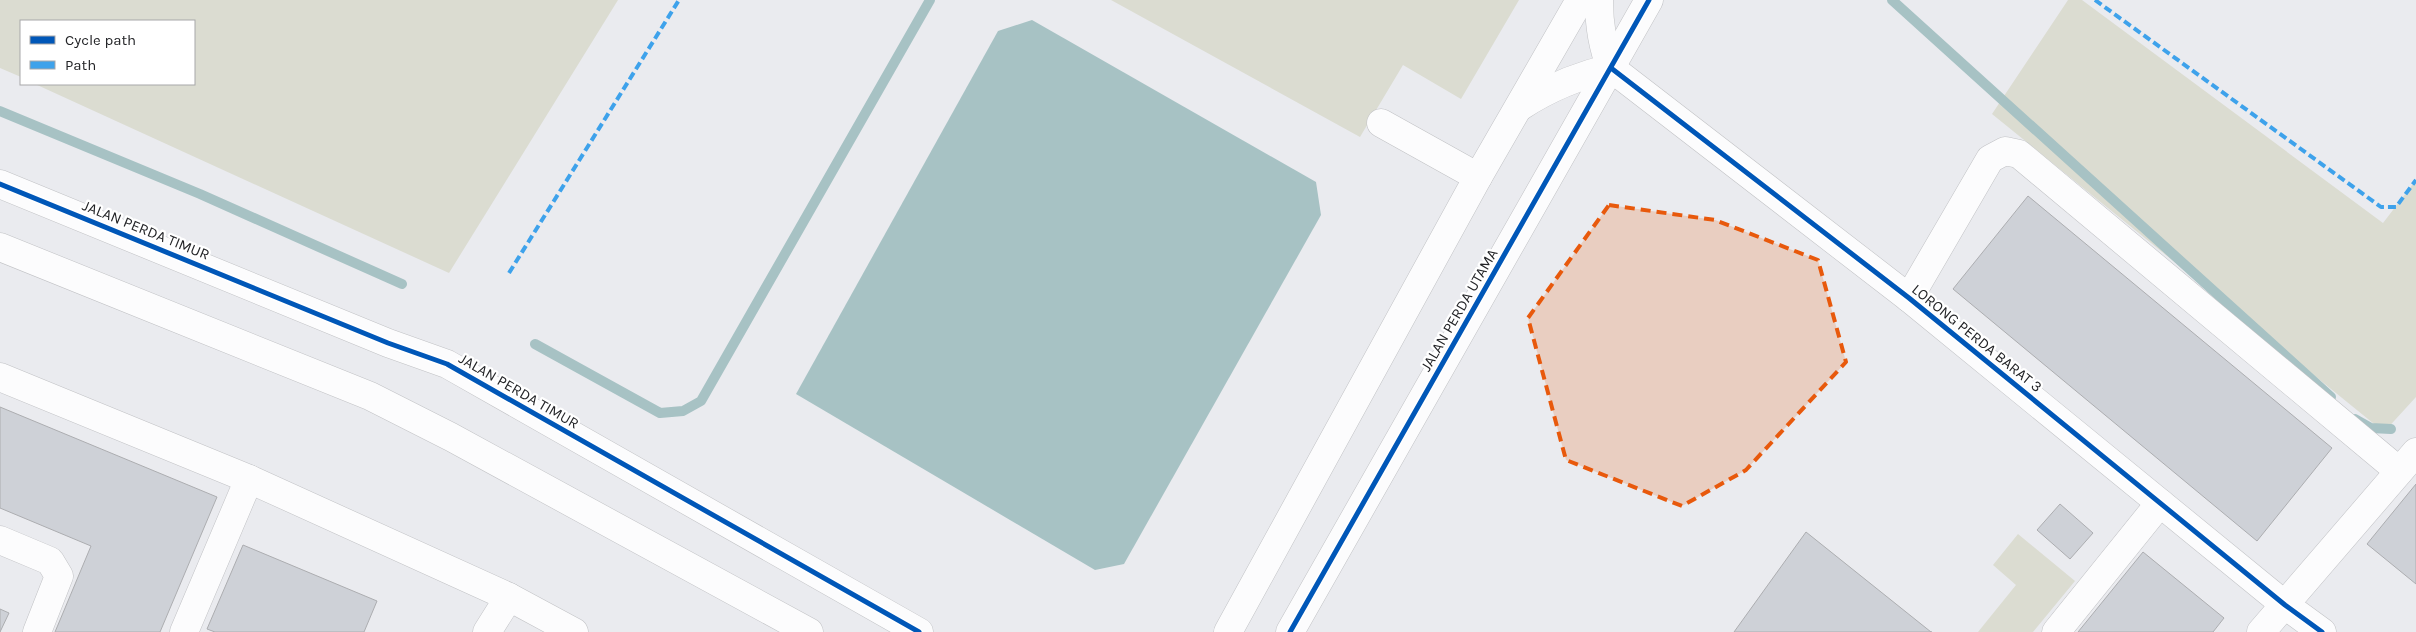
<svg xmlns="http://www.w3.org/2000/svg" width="2416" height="632" viewBox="0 0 2416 632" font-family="Karla,sans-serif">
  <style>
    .green { fill: #dbdcd1 }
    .water { fill: #a7c2c4 }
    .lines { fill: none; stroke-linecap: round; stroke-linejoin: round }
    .stream { stroke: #a7c2c4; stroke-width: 10 }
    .building { fill: #ced1d7; stroke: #acadb0 }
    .minor-casing { stroke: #c1c2c5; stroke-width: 29 }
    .minor { stroke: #fcfcfd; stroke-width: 28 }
    .quiet { stroke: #3ea2eb; stroke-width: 4; stroke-dasharray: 8 4; stroke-linecap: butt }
    .cycleway-casing { stroke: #fff; stroke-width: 8 }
    .cycleway { stroke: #0057b8; stroke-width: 5 }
    .marked { fill: #e8590c; fill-opacity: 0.2; stroke: #e8590c; stroke-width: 4; stroke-dasharray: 10 6; stroke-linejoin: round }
    .labels { text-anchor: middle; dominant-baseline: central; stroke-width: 4.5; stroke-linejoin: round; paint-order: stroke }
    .street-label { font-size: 15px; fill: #232427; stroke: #fff }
  </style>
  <rect width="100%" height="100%" fill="#eaebef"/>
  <g class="green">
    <path d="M 0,0 L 618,0 L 449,273 L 35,84 L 194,84 L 194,21 L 21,21 L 21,77 L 0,68 Z"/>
    <path d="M 1111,0 L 1519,0 L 1461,99 L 1403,65 L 1360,137 Z"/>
    <path d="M 2068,0 L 2082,0 L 2383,223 L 2416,180 L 2416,397 L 2384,432 L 1992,114 Z"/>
    <path d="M 2018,534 L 2075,581 L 2033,632 L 1978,632 L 2016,585 L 1993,565 Z"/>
  </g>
  <path class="water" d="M 1032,20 L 1316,182 L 1321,215 L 1124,564 L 1095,570 L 796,394 L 998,31 Z"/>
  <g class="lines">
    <g class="stream">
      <path d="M 1892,0 L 2331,397"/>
      <path d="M 0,111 L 200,194 L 402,284"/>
      <path d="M 535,344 L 660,413 L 683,411 L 701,401 L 930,0"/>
      <path d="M 2355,419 L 2371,428 L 2391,429"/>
    </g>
  </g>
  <g class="building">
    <path d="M 2028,196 L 2332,448 L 2257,541 L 1953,289 Z"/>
    <path d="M 0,407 L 217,497 L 160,632 L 55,632 L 91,546 L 0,508 Z"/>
    <path d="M 2416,484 L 2416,584 L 2367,544 Z"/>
    <path d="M 2060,504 L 2093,533 L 2070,559 L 2037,530 Z"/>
    <path d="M 1806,532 L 1931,632 L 1932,632 L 1734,632 Z"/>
    <path d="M 243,545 L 377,601 L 364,632 L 215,632 L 207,629 Z"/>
    <path d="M 2143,552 L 2224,618 L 2213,632 L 2078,632 Z"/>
    <path d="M 0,609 L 9,613 L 0,632 Z"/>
  </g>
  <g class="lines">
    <defs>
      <g id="minor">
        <path d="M 1599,0 C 1599,24 1602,46 1611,68"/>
        <path d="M 1611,68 L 1909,298 L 2285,605 L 2322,632"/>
        <path d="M 1521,106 C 1550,87 1577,76 1611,68"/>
        <path d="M 1381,123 L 1478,177"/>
        <path d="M 0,184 L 388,343 L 447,364 L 919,632"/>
        <path d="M 0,247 L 370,396 L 451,437 L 809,632"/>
        <path d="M 1909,298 L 1990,159 L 2005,151 L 2019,154 L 2399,471"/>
        <path d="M 0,377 L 249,479 L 509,597 L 574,632"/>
        <path d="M 0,540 L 50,561 L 59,576 L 37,632"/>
        <path d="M 184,632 L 249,479"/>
        <path d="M 487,632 L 509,597"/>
        <path d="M 1228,632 L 1478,177 L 1580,0"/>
        <path d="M 1290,632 L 1649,0"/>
        <path d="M 2056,632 L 2160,503"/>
        <path d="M 2261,632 L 2416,452"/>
      </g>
    </defs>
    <use href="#minor" class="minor-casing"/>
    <use href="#minor" class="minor"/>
    <g class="quiet">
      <path d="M 2095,0 L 2381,207 L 2396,207 L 2416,180"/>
      <path d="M 509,273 L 679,0"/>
    </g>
    <defs>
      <g id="cycleway">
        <path d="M 1611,68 L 1909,298 L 2285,605 L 2322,632"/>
        <path d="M 0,184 L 388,343 L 447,364 L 919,632"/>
        <path d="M 1290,632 L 1649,0"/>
      </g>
    </defs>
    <use href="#cycleway" class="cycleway-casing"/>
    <use href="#cycleway" class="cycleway"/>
  </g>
  <path class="marked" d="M 1609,205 L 1715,220 L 1818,260 L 1846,362 L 1746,470 L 1682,506 L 1566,460 L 1528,318 Z"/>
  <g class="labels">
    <g class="street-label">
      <text transform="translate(146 230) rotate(22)">JALAN PERDA TIMUR</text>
      <text transform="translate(1459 310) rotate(-60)">JALAN PERDA UTAMA</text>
      <text transform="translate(1977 338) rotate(39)">LORONG PERDA BARAT 3</text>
      <text transform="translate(519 391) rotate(30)">JALAN PERDA TIMUR</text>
    </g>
  </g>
  <rect x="20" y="20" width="175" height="65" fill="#ffffff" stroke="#a7a7a9"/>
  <rect x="30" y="36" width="25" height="8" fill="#0057b8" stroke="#a7a7a9"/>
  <text x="65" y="45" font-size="15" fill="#232427">Cycle path</text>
  <rect x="30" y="61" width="25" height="8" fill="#3ea2eb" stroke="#a7a7a9"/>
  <text x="65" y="70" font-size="15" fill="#232427">Path</text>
</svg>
